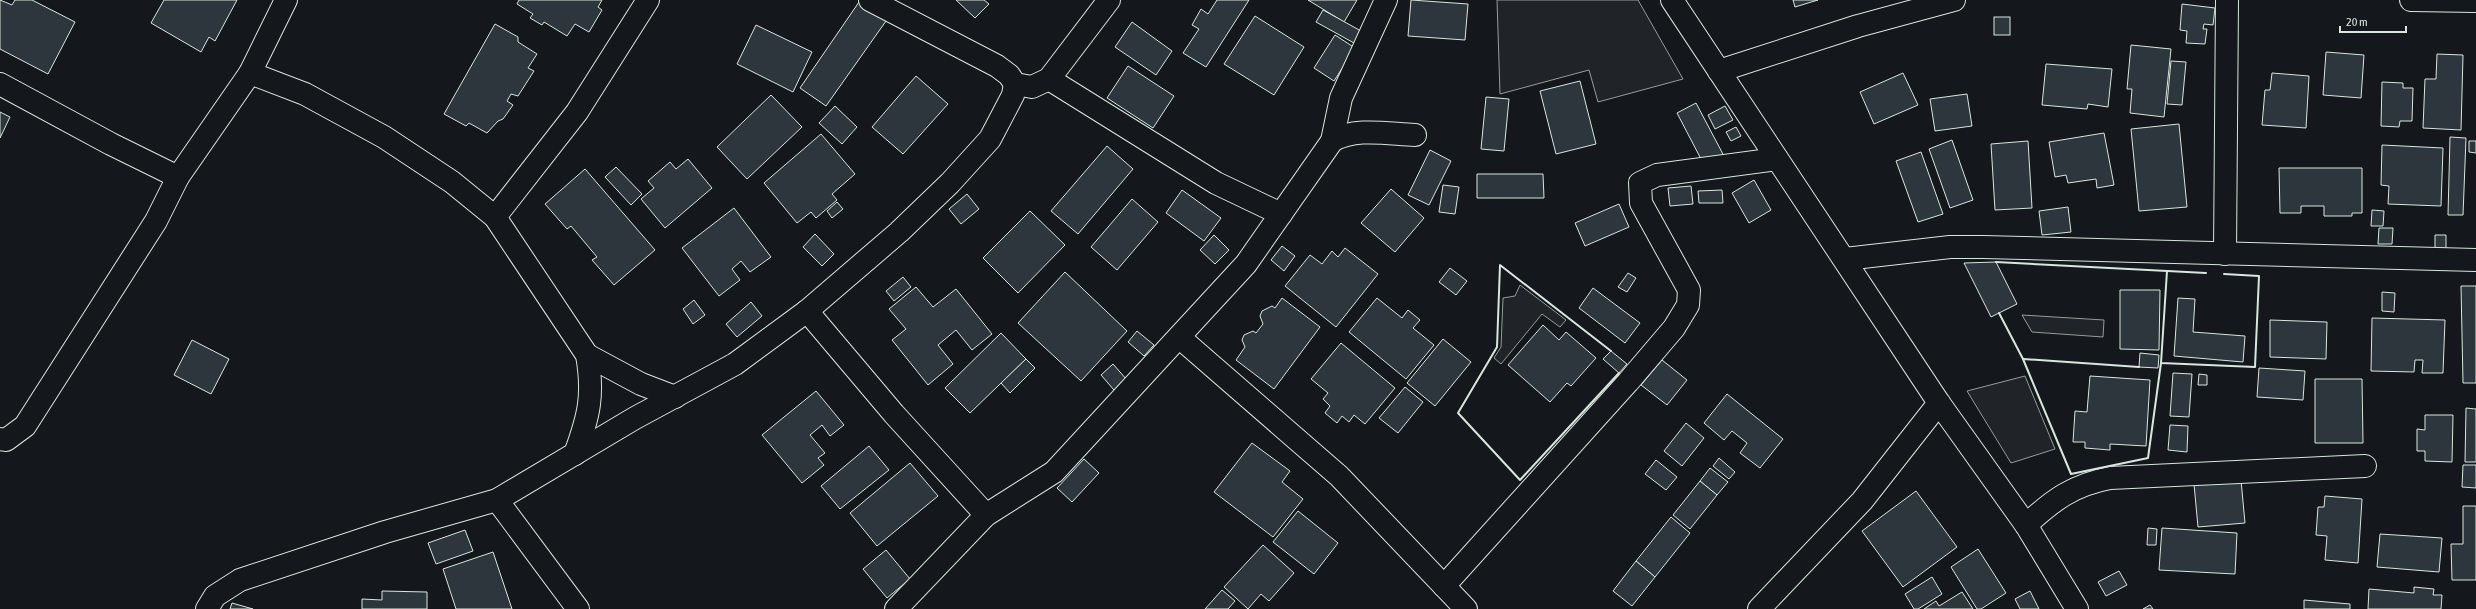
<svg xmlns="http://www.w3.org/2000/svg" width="2476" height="609" viewBox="0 0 2476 609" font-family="'Asap Condensed',sans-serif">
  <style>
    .green { fill: #202428; stroke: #939e99 }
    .building { fill: #2c363c; stroke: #d8e6dc }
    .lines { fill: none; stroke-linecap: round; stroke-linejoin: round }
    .minor-casing { stroke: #d8e6dc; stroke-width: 24 }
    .minor { stroke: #14181c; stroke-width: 22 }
    .wall { stroke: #d8e6dc; stroke-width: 2 }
  </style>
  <rect width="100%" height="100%" fill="#14181c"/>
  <g class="green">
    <path d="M 1497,0 L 1638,0 L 1683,79 L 1598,102 L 1589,70 L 1500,94 Z"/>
    <path d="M 1520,285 L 1566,320 L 1560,327 L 1542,314 L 1501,364 L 1494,358 L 1501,347 L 1503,298 L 1515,296 Z"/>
    <path d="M 2022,315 L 2104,320 L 2103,337 L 2032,332 Z"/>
    <path d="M 2025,376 L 2055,449 L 2011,463 L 1967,391 Z"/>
  </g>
  <g class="building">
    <path d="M 0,0 L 12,5 L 15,0 L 32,0 L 75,22 L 48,74 L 0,49 Z"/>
    <path d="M 164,0 L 237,0 L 215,41 L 209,37 L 201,52 L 151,23 Z"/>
    <path d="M 519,0 L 602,0 L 598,7 L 602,10 L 589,32 L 575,24 L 567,36 L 544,22 L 542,25 L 530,18 L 533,14 L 517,4 Z"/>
    <path d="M 956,0 L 984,0 L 989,4 L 975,18 Z"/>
    <path d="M 1217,0 L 1249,0 L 1206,67 L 1183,53 L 1199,29 L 1192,25 L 1201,9 L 1208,14 Z"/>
    <path d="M 1308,0 L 1357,0 L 1344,22 Z"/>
    <path d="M 1411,0 L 1468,4 L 1465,40 L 1408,36 Z"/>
    <path d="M 1793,0 L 1818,0 L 1795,7 Z"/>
    <path d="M 859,2 L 886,21 L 826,106 L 800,88 Z"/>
    <path d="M 2182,4 L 2215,8 L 2213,25 L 2204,24 L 2203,29 L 2207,29 L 2205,44 L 2186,43 L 2187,31 L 2180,30 Z"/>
    <path d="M 1323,10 L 1361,31 L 1354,43 L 1316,22 Z"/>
    <path d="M 1255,16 L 1304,47 L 1274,95 L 1224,64 Z"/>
    <rect x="1994" y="17" width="16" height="18"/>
    <path d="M 1132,22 L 1172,51 L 1156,75 L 1115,47 Z"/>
    <path d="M 495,24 L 518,37 L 518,42 L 537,54 L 528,68 L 534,71 L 518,96 L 511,94 L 507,101 L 513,105 L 503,119 L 498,121 L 487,133 L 469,123 L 466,126 L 444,114 Z"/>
    <path d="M 756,25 L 812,52 L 793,92 L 737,64 Z"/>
    <path d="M 1335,35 L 1355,48 L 1334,81 L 1314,68 Z"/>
    <path d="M 2131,45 L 2171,49 L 2164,117 L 2130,113 L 2132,89 L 2127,89 Z"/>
    <path d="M 2326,52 L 2364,55 L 2361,98 L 2323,95 Z"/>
    <path d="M 2437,54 L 2463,55 L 2461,130 L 2423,128 L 2425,79 L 2436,79 Z"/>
    <path d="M 2171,61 L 2186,62 L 2182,105 L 2167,104 Z"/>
    <path d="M 2046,64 L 2112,69 L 2108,107 L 2088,104 L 2087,109 L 2042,105 Z"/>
    <path d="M 1128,66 L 1174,96 L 1153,128 L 1107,98 Z"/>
    <path d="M 1903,73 L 1918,105 L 1874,124 L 1860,92 Z"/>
    <path d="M 2272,73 L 2309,76 L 2306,128 L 2262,125 L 2265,90 L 2270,90 Z"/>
    <path d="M 916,76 L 948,104 L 903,154 L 872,127 Z"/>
    <path d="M 1580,81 L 1596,144 L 1556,154 L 1540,91 Z"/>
    <path d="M 2382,82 L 2403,83 L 2403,88 L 2413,88 L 2412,121 L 2400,121 L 2399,127 L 2381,126 Z"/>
    <path d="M 1967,94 L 1972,126 L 1935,131 L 1930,99 Z"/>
    <path d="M 771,95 L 802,127 L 747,179 L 717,147 Z"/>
    <path d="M 1486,97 L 1509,99 L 1504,151 L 1481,149 Z"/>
    <path d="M 1696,103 L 1725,158 L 1701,159 L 1677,113 Z"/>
    <path d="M 835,106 L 857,127 L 842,144 L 819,123 Z"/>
    <path d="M 1725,106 L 1733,120 L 1715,129 L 1708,115 Z"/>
    <path d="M 0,112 L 10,117 L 0,138 Z"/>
    <path d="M 2179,124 L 2187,207 L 2139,211 L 2131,129 Z"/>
    <path d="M 1736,127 L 1741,136 L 1731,141 L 1726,132 Z"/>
    <path d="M 2104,133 L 2114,185 L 2097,188 L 2096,179 L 2068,183 L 2066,175 L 2055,177 L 2049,142 Z"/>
    <path d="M 821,134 L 855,174 L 832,194 L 837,200 L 816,218 L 811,212 L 797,223 L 764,183 Z"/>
    <path d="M 2450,137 L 2466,138 L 2463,215 L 2448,215 Z"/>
    <path d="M 1952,140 L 1973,200 L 1950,208 L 1929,149 Z"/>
    <path d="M 2028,141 L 2032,208 L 1995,210 L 1991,144 Z"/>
    <path d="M 2469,141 L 2476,141 L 2476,153 L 2469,152 Z"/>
    <path d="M 2382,145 L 2443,148 L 2441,206 L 2388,204 L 2389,186 L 2381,185 Z"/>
    <path d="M 1107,146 L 1133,169 L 1078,234 L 1051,211 Z"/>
    <path d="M 1430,150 L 1451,161 L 1429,205 L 1408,195 Z"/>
    <path d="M 1921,152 L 1943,214 L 1918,222 L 1896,161 Z"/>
    <path d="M 688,159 L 712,188 L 665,228 L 641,199 L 654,188 L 648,181 L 670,162 L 676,169 Z"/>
    <path d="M 616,167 L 642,194 L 631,205 L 605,177 Z"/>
    <path d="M 2279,168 L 2362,168 L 2362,213 L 2352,213 L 2352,216 L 2324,216 L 2324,206 L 2301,206 L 2301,213 L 2280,213 Z"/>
    <path d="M 585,169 L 655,250 L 614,285 L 592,260 L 597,257 L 571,226 L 567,229 L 545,204 Z"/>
    <path d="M 1477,174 L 1543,174 L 1544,198 L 1477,198 Z"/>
    <path d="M 1754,180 L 1771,210 L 1749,223 L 1732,193 Z"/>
    <path d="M 1443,185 L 1459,187 L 1455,214 L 1439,212 Z"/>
    <path d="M 1691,186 L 1693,204 L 1670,206 L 1668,188 Z"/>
    <path d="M 1391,189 L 1424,218 L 1395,252 L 1361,223 Z"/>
    <path d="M 1182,190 L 1221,218 L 1204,241 L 1166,213 Z"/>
    <path d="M 1722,190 L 1723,203 L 1699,203 L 1698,191 Z"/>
    <path d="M 967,194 L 979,209 L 961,224 L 949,209 Z"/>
    <path d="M 1132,199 L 1158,222 L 1117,270 L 1091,247 Z"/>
    <path d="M 837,202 L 843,209 L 832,218 L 827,211 Z"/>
    <path d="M 1619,204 L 1629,227 L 1585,246 L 1575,223 Z"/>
    <path d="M 2068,207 L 2071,232 L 2042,235 L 2039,211 Z"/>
    <path d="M 734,208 L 771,257 L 750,272 L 741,261 L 732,269 L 740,280 L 719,296 L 682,248 Z"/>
    <path d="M 2372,210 L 2384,211 L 2383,226 L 2371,226 Z"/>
    <path d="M 1030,211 L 1065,245 L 1018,293 L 983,258 Z"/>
    <path d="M 2379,228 L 2393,228 L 2392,244 L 2378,244 Z"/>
    <path d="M 815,234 L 834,254 L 822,266 L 803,247 Z"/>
    <path d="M 1214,235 L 1229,250 L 1215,264 L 1200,250 Z"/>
    <path d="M 2435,235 L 2446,235 L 2446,250 L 2435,249 Z"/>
    <path d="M 1282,246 L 1295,256 L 1284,271 L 1271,260 Z"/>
    <path d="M 1345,248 L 1378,274 L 1336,327 L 1285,286 L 1310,255 L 1322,264 L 1332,251 L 1338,257 Z"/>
    <path d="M 1996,262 L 2017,304 L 1991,317 L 1964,263 Z"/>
    <path d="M 1450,268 L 1467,281 L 1456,295 L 1439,282 Z"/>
    <path d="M 1065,272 L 1127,331 L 1081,381 L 1018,323 Z"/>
    <path d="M 1628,273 L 1636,278 L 1627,292 L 1618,287 Z"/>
    <path d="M 903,277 L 911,287 L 894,301 L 886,291 Z"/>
    <path d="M 2461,286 L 2476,286 L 2476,383 L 2463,383 Z"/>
    <path d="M 916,287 L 933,307 L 956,289 L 992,334 L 972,350 L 956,330 L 938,345 L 953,364 L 928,385 L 892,340 L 906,329 L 889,309 Z"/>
    <path d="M 1593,288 L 1640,323 L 1625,343 L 1579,308 Z"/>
    <path d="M 2120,290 L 2160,290 L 2159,350 L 2120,349 Z"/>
    <path d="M 2382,292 L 2395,293 L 2394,312 L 2382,311 Z"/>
    <path d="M 1282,298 L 1320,327 L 1274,389 L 1236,360 L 1245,347 L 1242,340 L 1244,335 L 1253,331 L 1256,333 L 1263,324 L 1260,316 L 1262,311 L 1272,306 L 1275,308 Z"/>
    <path d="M 1377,298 L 1402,318 L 1408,310 L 1420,320 L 1413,328 L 1434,345 L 1406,379 L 1349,332 Z"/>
    <path d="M 2178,298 L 2195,299 L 2193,332 L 2245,336 L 2243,362 L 2174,356 Z"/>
    <path d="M 694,300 L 705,315 L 693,324 L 683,309 Z"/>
    <path d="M 751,302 L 762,316 L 737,337 L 726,324 Z"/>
    <path d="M 2372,318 L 2445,320 L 2443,373 L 2422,373 L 2423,360 L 2415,360 L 2414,372 L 2371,371 Z"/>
    <path d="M 2270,320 L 2327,322 L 2326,359 L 2270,357 Z"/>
    <path d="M 1543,325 L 1559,340 L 1566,332 L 1596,358 L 1571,386 L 1567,383 L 1550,402 L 1508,365 Z"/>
    <path d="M 1137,331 L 1154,345 L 1144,356 L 1128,342 Z"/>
    <path d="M 1001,333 L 1026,359 L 970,413 L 945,388 Z"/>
    <path d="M 1443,339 L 1471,362 L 1435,406 L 1407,383 Z"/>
    <path d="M 192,340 L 229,359 L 211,394 L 174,375 Z"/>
    <path d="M 1341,343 L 1395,388 L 1365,424 L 1354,415 L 1349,422 L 1342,416 L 1337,423 L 1325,413 L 1330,406 L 1323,399 L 1328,393 L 1311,379 Z"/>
    <path d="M 1611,351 L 1627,364 L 1619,373 L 1603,359 Z"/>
    <path d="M 2140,353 L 2159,355 L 2158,368 L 2139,367 Z"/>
    <path d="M 1026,359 L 1035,368 L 1010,393 L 1001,383 Z"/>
    <path d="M 1662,360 L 1687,380 L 1667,405 L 1641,385 Z"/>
    <path d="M 1113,364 L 1127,380 L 1114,390 L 1101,375 Z"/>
    <path d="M 2259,368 L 2305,371 L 2303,400 L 2257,397 Z"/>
    <path d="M 2173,373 L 2192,374 L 2189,417 L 2170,416 Z"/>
    <path d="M 2199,374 L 2207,375 L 2207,385 L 2198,385 Z"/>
    <path d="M 2090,376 L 2150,380 L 2146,446 L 2110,444 L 2110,450 L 2085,448 L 2085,442 L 2073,442 L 2075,411 L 2087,412 Z"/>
    <path d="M 2315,379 L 2362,379 L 2363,443 L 2315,443 Z"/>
    <path d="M 1405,387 L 1423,402 L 1398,433 L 1379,418 Z"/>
    <path d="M 816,391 L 844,425 L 830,436 L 822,425 L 810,435 L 825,453 L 818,458 L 824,465 L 802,483 L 762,435 Z"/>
    <path d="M 1727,394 L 1783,439 L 1760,468 L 1740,453 L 1747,443 L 1732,431 L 1724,440 L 1704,423 Z"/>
    <path d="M 2466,408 L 2476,409 L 2476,462 L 2465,462 Z"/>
    <path d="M 2425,415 L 2453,415 L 2452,462 L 2425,461 L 2425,451 L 2417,451 L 2417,429 L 2425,430 Z"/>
    <path d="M 1686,423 L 1704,438 L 1682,466 L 1664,451 Z"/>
    <path d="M 2170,425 L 2188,426 L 2187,452 L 2168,450 Z"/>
    <path d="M 1252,443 L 1290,471 L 1282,482 L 1303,499 L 1273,537 L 1214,492 Z"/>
    <path d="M 869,446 L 889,470 L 840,509 L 821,486 Z"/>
    <path d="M 1719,458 L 1735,472 L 1729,479 L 1713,466 Z"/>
    <path d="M 1084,459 L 1099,473 L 1072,502 L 1057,488 Z"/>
    <path d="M 1656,460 L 1677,477 L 1666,490 L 1645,474 Z"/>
    <path d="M 910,463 L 938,496 L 877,546 L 850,513 Z"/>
    <path d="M 2463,465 L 2476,465 L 2476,488 L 2462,487 Z"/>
    <path d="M 1710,468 L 1728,482 L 1717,495 L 1700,481 Z"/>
    <path d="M 2241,480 L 2245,523 L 2198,527 L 2194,484 Z"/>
    <path d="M 1700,481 L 1717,495 L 1690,529 L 1673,515 Z"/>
    <path d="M 1916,491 L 1957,547 L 1903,587 L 1862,531 Z"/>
    <path d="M 2325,496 L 2362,499 L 2358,563 L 2325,560 L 2327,536 L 2316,535 L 2318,507 L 2324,507 Z"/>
    <path d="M 2463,506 L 2476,506 L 2476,580 L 2452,580 L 2451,544 L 2463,544 Z"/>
    <path d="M 1298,511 L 1338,543 L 1314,574 L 1273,542 Z"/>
    <path d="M 1671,517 L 1690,533 L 1655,577 L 1636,561 Z"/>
    <path d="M 2148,528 L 2157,529 L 2156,545 L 2147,545 Z"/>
    <path d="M 2162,528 L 2237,533 L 2235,574 L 2159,570 Z"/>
    <path d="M 465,530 L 473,551 L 436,564 L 428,543 Z"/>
    <path d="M 2380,534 L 2442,538 L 2439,572 L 2377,567 Z"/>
    <path d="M 1263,545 L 1294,573 L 1269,601 L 1261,594 L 1248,609 L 1224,587 Z"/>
    <path d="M 1978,549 L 2006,593 L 1981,609 L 1977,609 L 1951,567 Z"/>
    <path d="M 886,550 L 910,579 L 887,598 L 863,569 Z"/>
    <path d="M 493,552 L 512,609 L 456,609 L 443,569 Z"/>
    <path d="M 1636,561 L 1655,577 L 1632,606 L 1613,591 Z"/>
    <path d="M 2119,571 L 2127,585 L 2106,596 L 2098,582 Z"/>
    <path d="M 1932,577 L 1942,594 L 1918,609 L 1914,609 L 1905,594 Z"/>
    <path d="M 2414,587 L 2434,589 L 2433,595 L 2442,595 L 2441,609 L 2368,609 L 2369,589 L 2414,593 Z"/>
    <path d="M 1222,590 L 1235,601 L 1228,609 L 1205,609 Z"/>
    <path d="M 382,591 L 427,592 L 427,609 L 362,609 L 362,599 L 382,600 Z"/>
    <path d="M 2030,591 L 2039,609 L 2020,609 L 2015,599 Z"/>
    <path d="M 1962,592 L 1973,609 L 1924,609 L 1936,601 L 1939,606 Z"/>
    <path d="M 2304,600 L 2350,604 L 2350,609 L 2304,609 Z"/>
    <path d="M 232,603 L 253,609 L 230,609 Z"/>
    <path d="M 2150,605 L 2153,609 L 2143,609 Z"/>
  </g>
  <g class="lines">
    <defs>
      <g id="minor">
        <path d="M 870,0 L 997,66 L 1009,75 L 1015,84 L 1032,87 L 1049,79 L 1109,0"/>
        <path d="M 1672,0 L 1939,403 L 2026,525 L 2077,609"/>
        <path d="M 2411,0 L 2476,1"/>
        <path d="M 1719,71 L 1858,26 L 1954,0"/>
        <path d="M 250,73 L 305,94 L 384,137 L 452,182 L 495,217 L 587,355 C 594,395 589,416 575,454"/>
        <path d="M 1049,79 L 1216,183 L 1281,214"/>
        <path d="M 0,84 L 111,144 L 178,177 L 250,73 L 286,0"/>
        <path d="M 1332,141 L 1341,98 L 1386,0"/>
        <path d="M 495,217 L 577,112 L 648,0"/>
        <path d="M 2225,254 L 2227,0"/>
        <path d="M 1845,259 L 1950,247 L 1983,247 L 2476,260"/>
        <path d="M 807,311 L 894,414 L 986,515"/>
        <path d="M 1179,337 L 1339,476 L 1466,609"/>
        <path d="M 587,355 L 641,384 L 675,397"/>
        <path d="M 0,439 L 6,440 L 25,426 L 156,221 L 178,177"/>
        <path d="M 497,500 L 578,609"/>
        <path d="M 2026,525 C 2053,500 2073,485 2110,478 L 2365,466"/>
        <path d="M 1444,586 L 1628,382 L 1674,328 L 1688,305 L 1689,290 L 1641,203 L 1640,183 L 1657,175 L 1777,159"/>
        <path d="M 207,609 L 215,596 L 240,580 L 385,532 L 497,500 L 635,418 L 735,364 L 807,311 L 899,232 L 950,183 L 990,139 L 1013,95 L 1015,84"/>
        <path d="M 896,609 L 986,515 L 1054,472 L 1246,264 L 1332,141 C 1355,127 1388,134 1415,135"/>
        <path d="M 1759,609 L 1862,501 L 1939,403"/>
      </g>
    </defs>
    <use href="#minor" class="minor-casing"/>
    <use href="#minor" class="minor"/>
    <g class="wall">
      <path d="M 1996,262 L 2206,273"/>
      <path d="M 2167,271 L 2161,363 L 2255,367 L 2259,276 L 2224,274"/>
      <path d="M 1999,313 L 2023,359"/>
      <path d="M 1611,351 L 1500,265 L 1497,347 L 1458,413 L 1520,480 L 1619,373"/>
      <path d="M 2139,367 L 2023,359 L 2071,474 L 2148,458 L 2161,363"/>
    </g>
  </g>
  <path d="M2340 26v6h66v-6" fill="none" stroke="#d8e6dc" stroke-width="2"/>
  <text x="2346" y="26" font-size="12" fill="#d8e6dc" stroke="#14181c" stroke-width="3" paint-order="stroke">20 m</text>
</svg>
